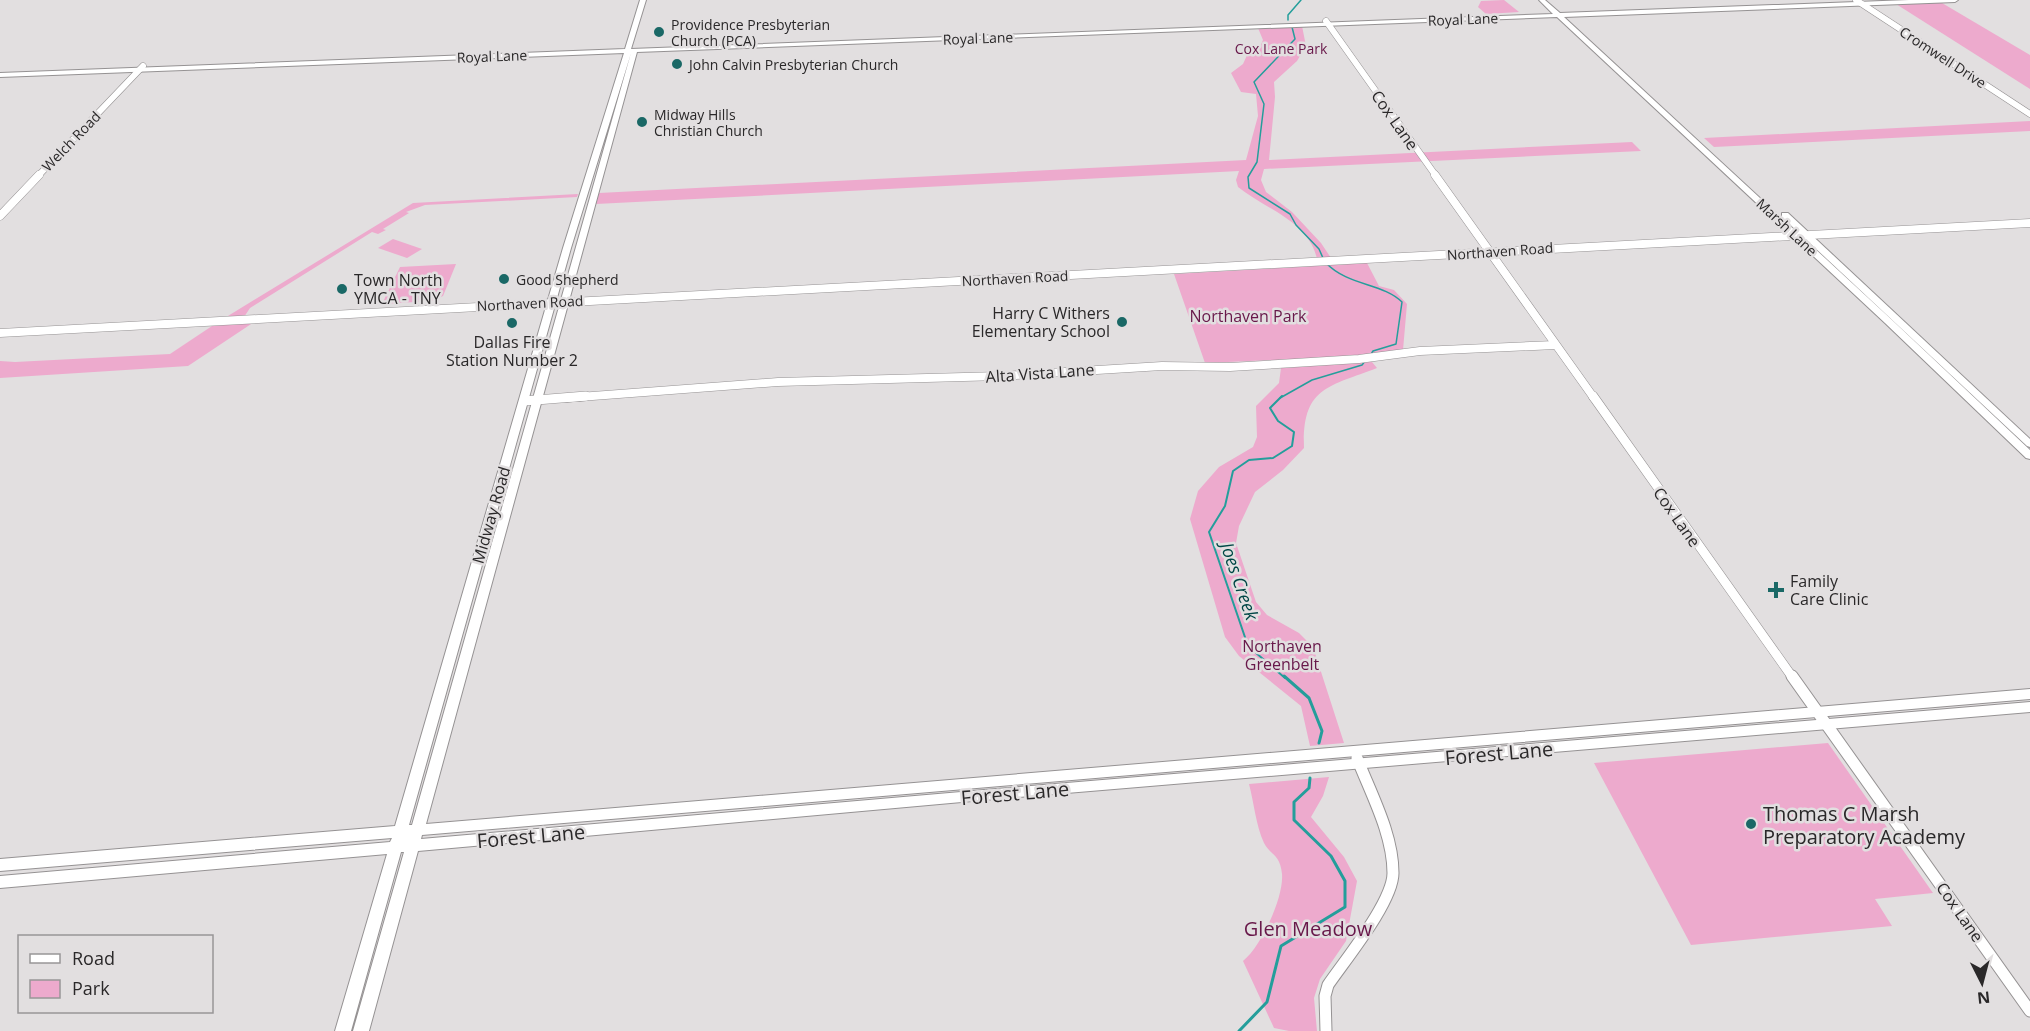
<svg xmlns="http://www.w3.org/2000/svg" width="2030" height="1031" viewBox="0 0 2030 1031" font-family="'Open Sans',sans-serif">
  <style>
    .green { fill: #edaacd }
    .lines { fill: none; stroke-linecap: round; stroke-linejoin: round }
    .stream-far2 { stroke: #249e9b; stroke-width: 1.5 }
    .stream-far1 { stroke: #249e9b; stroke-width: 2 }
    .stream { stroke: #249e9b; stroke-width: 3 }
    .tertiary-far3-casing { stroke: #959293; stroke-width: 7 }
    .tertiary-far2-casing { stroke: #959293; stroke-width: 9 }
    .tertiary-far1-casing { stroke: #959293; stroke-width: 10 }
    .tertiary-casing { stroke: #959293; stroke-width: 13 }
    .secondary-casing { stroke: #959293; stroke-width: 2 }
    .tertiary-far3 { stroke: #fff; stroke-width: 6 }
    .tertiary-far2 { stroke: #fff; stroke-width: 8 }
    .tertiary-far1 { stroke: #fff; stroke-width: 9 }
    .tertiary { stroke: #fff; stroke-width: 11 }
    .secondary { fill: #fff; fill-rule: evenodd }
    .poi-dot { fill: #1a6866; stroke: #e2dfe0; stroke-width: 2 }
    .labels { text-anchor: middle; dominant-baseline: central; stroke-width: 5; stroke-linejoin: round; paint-order: stroke }
    .far-street-label { font-size: 14px; fill: #2a2829; stroke: #e2dfe0 }
    .far-poi-label { font-size: 14px; fill: #2a2829; stroke: #e2dfe0; text-anchor: start }
    .far-park-label { font-size: 14px; fill: #68184a; stroke: #e2dfe0 }
    .street-label { font-size: 16px; fill: #2a2829; stroke: #e2dfe0 }
    .poi-label { font-size: 16px; fill: #2a2829; stroke: #e2dfe0; text-anchor: start }
    .park-label { font-size: 16px; fill: #68184a; stroke: #e2dfe0 }
    .water-label { font-size: 18px; font-style: italic; fill: #004746; stroke: #e2dfe0 }
    .near-street-label { font-size: 20px; fill: #2a2829; stroke: #e2dfe0 }
    .near-poi-label { font-size: 20px; fill: #2a2829; stroke: #e2dfe0; text-anchor: start }
    .near-park-label { font-size: 20px; fill: #68184a; stroke: #e2dfe0 }
  </style>
  <rect width="100%" height="100%" fill="#e2dfe0"/>
  <g class="green">
    <path d="M 1504,0 L 1519,12 L 1486,14 L 1478,7 L 1481,1 Z"/>
    <path d="M 1942,3 L 2030,55 L 2030,89 L 1896,4 Z"/>
    <path d="M 1302,26 L 1306,46 L 1297,61 L 1274,82 L 1275,97 L 1269,160 L 1632,142 L 1641,151 L 1264,169 L 1261,180 L 1266,192 L 1292,212 L 1321,243 L 1331,258 L 1317,259 C 1309,221 1265,209 1238,187 L 1236,180 L 1239,171 L 596,204 L 599,193 L 1246,160 L 1258,116 L 1256,94 L 1241,92 L 1231,73 L 1243,64 L 1248,53 L 1260,47 L 1263,40 L 1258,28 Z"/>
    <path d="M 2030,121 L 2030,131 L 1714,147 L 1704,138 Z"/>
    <path d="M 578,194 L 577,197 L 425,205 L 406,212 L 409,213 L 383,229 L 386,230 L 378,234 L 372,232 L 250,308 L 244,317 L 223,319 L 413,203 Z"/>
    <path d="M 393,239 L 422,249 L 407,258 L 378,248 Z"/>
    <path d="M 1367,263 L 1379,286 L 1394,290 L 1407,304 L 1403,350 L 1343,357 L 1205,363 L 1174,274 Z"/>
    <path d="M 456,264 L 443,296 L 432,301 L 382,304 L 400,267 Z"/>
    <path d="M 257,320 L 188,366 L 0,378 L 0,361 L 15,362 L 170,354 L 218,322 Z"/>
    <path d="M 1372,362 L 1377,368 C 1328,387 1302,387 1304,448 L 1283,470 L 1255,492 L 1239,526 L 1236,543 L 1256,602 L 1267,615 L 1299,633 L 1313,647 L 1344,743 L 1310,746 L 1301,706 L 1239,656 L 1225,637 L 1190,519 L 1198,491 L 1219,467 L 1253,447 L 1257,437 L 1256,406 L 1279,383 L 1281,368 Z"/>
    <path d="M 1828,743 L 1933,893 L 1875,899 L 1892,926 L 1691,945 L 1594,763 Z"/>
    <path d="M 1329,777 L 1323,796 L 1311,817 L 1344,857 L 1357,881 L 1346,941 L 1320,979 L 1314,998 L 1317,1031 L 1289,1031 L 1274,1028 L 1243,961 C 1261,947 1284,897 1282,874 C 1280,854 1271,856 1264,843 C 1256,826 1254,803 1249,784 Z"/>
  </g>
  <g class="lines">
    <g class="stream-far2">
      <path d="M 1288,20 L 1288,15 L 1301,0"/>
      <path d="M 1292,27 L 1295,39 L 1254,82 L 1264,104 L 1257,162 L 1248,177 L 1249,188 L 1290,214 L 1296,225 L 1319,249 L 1323,258"/>
      <path d="M 1326,263 C 1348,286 1383,283 1402,302 L 1396,344 L 1373,351 L 1370,356"/>
      <path d="M 1280,398 L 1312,380 L 1362,365 L 1366,360"/>
    </g>
    <path class="stream-far1" d="M 1282,396 L 1270,408 L 1278,421 L 1294,432 L 1292,446 L 1273,458 L 1249,460 L 1233,471 L 1225,506 L 1209,532 L 1248,646 L 1285,678"/>
    <g class="stream">
      <path d="M 1284,676 L 1309,698 L 1322,731 L 1319,743"/>
      <path d="M 1239,1031 L 1267,1002 L 1281,946 L 1345,907 L 1345,881 L 1331,856 L 1294,820 L 1294,802 L 1309,788 L 1310,778"/>
    </g>
    <defs>
      <g id="tertiary-far3">
        <path d="M 1856,0 L 2030,114"/>
        <path d="M 1326,21 L 1436,176"/>
        <path d="M 38,176 L 143,66"/>
      </g>
      <g id="tertiary-far2">
        <path d="M 1435,175 L 1594,398"/>
        <path d="M 0,216 L 39,175"/>
        <path d="M 0,333 L 2030,223"/>
        <path d="M 566,398 L 778,382 L 1001,376 L 1162,366 L 1230,367 L 1359,359 L 1420,351 L 1555,345"/>
      </g>
      <g id="tertiary-far1">
        <path d="M 1593,396 L 1793,678"/>
        <path d="M 524,401 L 586,396"/>
      </g>
      <g id="tertiary">
        <path d="M 1792,676 L 2030,1011"/>
        <path d="M 1326,1031 L 1325,996 L 1328,985 C 1345,960 1393,902 1393,873 C 1393,834 1371,794 1357,758"/>
      </g>
      <g id="secondary">
        <path d="M 640,0 L 646,0 L 631,49 L 1553,14 L 1539,0 L 1545,0 L 1560,13 L 1909,0 L 1958,0 L 1955,2 L 1564,17 L 1891,319 L 2030,450 L 2030,459 L 2026,458 L 1885,323 L 1557,17 L 637,52 L 426,824 L 2030,689 L 2030,699 L 422,835 L 421,839 L 984,790 L 2030,702 L 2030,712 L 984,800 L 418,851 L 369,1031 L 353,1031 L 404,852 L 401,852 L 351,1031 L 335,1031 L 387,854 L 0,888 L 0,876 L 390,842 L 392,838 L 0,871 L 0,859 L 395,826 L 563,248 L 624,53 L 0,77 L 0,73 L 625,49 ZM 631,53 L 412,825 L 409,825 L 571,248 Z"/>
        <path d="M 1782,213 L 1788,213 L 2030,439 L 2030,447 L 2027,446 L 1782,217 Z"/>
      </g>
    </defs>
    <use href="#tertiary-far3" class="tertiary-far3-casing"/>
    <use href="#tertiary-far2" class="tertiary-far2-casing"/>
    <use href="#tertiary-far1" class="tertiary-far1-casing"/>
    <use href="#tertiary" class="tertiary-casing"/>
    <use href="#secondary" class="secondary-casing"/>
    <use href="#tertiary-far3" class="tertiary-far3"/>
    <use href="#tertiary-far2" class="tertiary-far2"/>
    <use href="#tertiary-far1" class="tertiary-far1"/>
    <use href="#tertiary" class="tertiary"/>
    <use href="#secondary" class="secondary"/>
  </g>
  <g class="poi-dot">
    <circle cx="659" cy="32" r="6"/>
    <circle cx="677" cy="64" r="6"/>
    <circle cx="642" cy="122" r="6"/>
    <circle cx="504" cy="279" r="6"/>
    <circle cx="342" cy="289" r="6"/>
    <circle cx="1122" cy="322" r="6"/>
    <circle cx="512" cy="323" r="6"/>
    <path d="M1773 581h6v6h6v6h-6v6h-6v-6h-6v-6h6z"/>
    <circle cx="1751" cy="824" r="6"/>
  </g>
  <g class="labels">
    <g class="far-street-label">
      <text transform="translate(1463 19) rotate(-2)">Royal Lane</text>
      <text transform="translate(978 38) rotate(-2)">Royal Lane</text>
      <text transform="translate(492 56) rotate(-2)">Royal Lane</text>
      <text transform="translate(1943 57) rotate(33)">Cromwell Drive</text>
      <text transform="translate(71 141) rotate(-46)">Welch Road</text>
      <text transform="translate(1787 227) rotate(43)">Marsh Lane</text>
      <text transform="translate(1500 251) rotate(-4)">Northaven Road</text>
      <text transform="translate(1015 278) rotate(-3)">Northaven Road</text>
      <text transform="translate(530 303) rotate(-3)">Northaven Road</text>
    </g>
    <g class="far-poi-label">
      <text x="671" y="24">Providence Presbyterian<tspan x="671" dy="16">Church (PCA)</tspan></text>
      <text x="689" y="64">John Calvin Presbyterian Church</text>
      <text x="654" y="114">Midway Hills<tspan x="654" dy="16">Christian Church</tspan></text>
      <text x="516" y="279">Good Shepherd</text>
    </g>
    <g class="far-park-label">
      <text x="1281" y="48">Cox Lane Park</text>
    </g>
    <g class="street-label">
      <text transform="translate(1395 120) rotate(55)">Cox Lane</text>
      <text transform="translate(1040 373) rotate(-4)">Alta Vista Lane</text>
      <text transform="translate(491 515) rotate(-74)">Midway Road</text>
      <text transform="translate(1677 517) rotate(55)">Cox Lane</text>
      <text transform="translate(1960 912) rotate(55)">Cox Lane</text>
    </g>
    <g class="poi-label">
      <text x="354" y="280">Town North<tspan x="354" dy="18">YMCA - TNY</tspan></text>
      <text x="1110" y="313" text-anchor="end">Harry C Withers<tspan x="1110" dy="18">Elementary School</tspan></text>
      <text x="512" y="342" text-anchor="middle">Dallas Fire<tspan x="512" dy="18">Station Number 2</tspan></text>
      <text x="1790" y="581">Family<tspan x="1790" dy="18">Care Clinic</tspan></text>
    </g>
    <g class="park-label">
      <text x="1248" y="316">Northaven Park</text>
      <text x="1282" y="646">Northaven<tspan x="1282" dy="18">Greenbelt</tspan></text>
    </g>
    <g class="water-label">
      <text transform="translate(1240 581) rotate(71)">Joes Creek</text>
    </g>
    <g class="near-street-label">
      <text transform="translate(1499 753) rotate(-5)">Forest Lane</text>
      <text transform="translate(1015 793) rotate(-5)">Forest Lane</text>
      <text transform="translate(531 836) rotate(-5)">Forest Lane</text>
    </g>
    <g class="near-poi-label">
      <text x="1763" y="813">Thomas C Marsh<tspan x="1763" dy="23">Preparatory Academy</tspan></text>
    </g>
    <g class="near-park-label">
      <text x="1308" y="928">Glen Meadow</text>
    </g>
  </g>
  <rect x="18" y="935" width="195" height="78" fill="#e2dfe0" stroke="#989697" stroke-width="1.5"/>
  <rect x="30" y="954" width="30" height="9" fill="#ffffff" stroke="#989697" stroke-width="1.5"/>
  <text x="72" y="965" font-size="18" fill="#2a2829">Road</text>
  <rect x="30" y="980" width="30" height="18" fill="#edaacd" stroke="#989697" stroke-width="1.5"/>
  <text x="72" y="995" font-size="18" fill="#2a2829">Park</text>
  <g transform="translate(1982 983) rotate(174)" stroke="#e2dfe0" stroke-width="4.5" paint-order="stroke">
  <path d="M0-4.5L10 22L0 15L-10 22Z" fill="#2a2829"/>
  <text y="-9" font-size="16" font-weight="bold" text-anchor="middle" fill="#2a2829">N</text>
  </g>
</svg>
